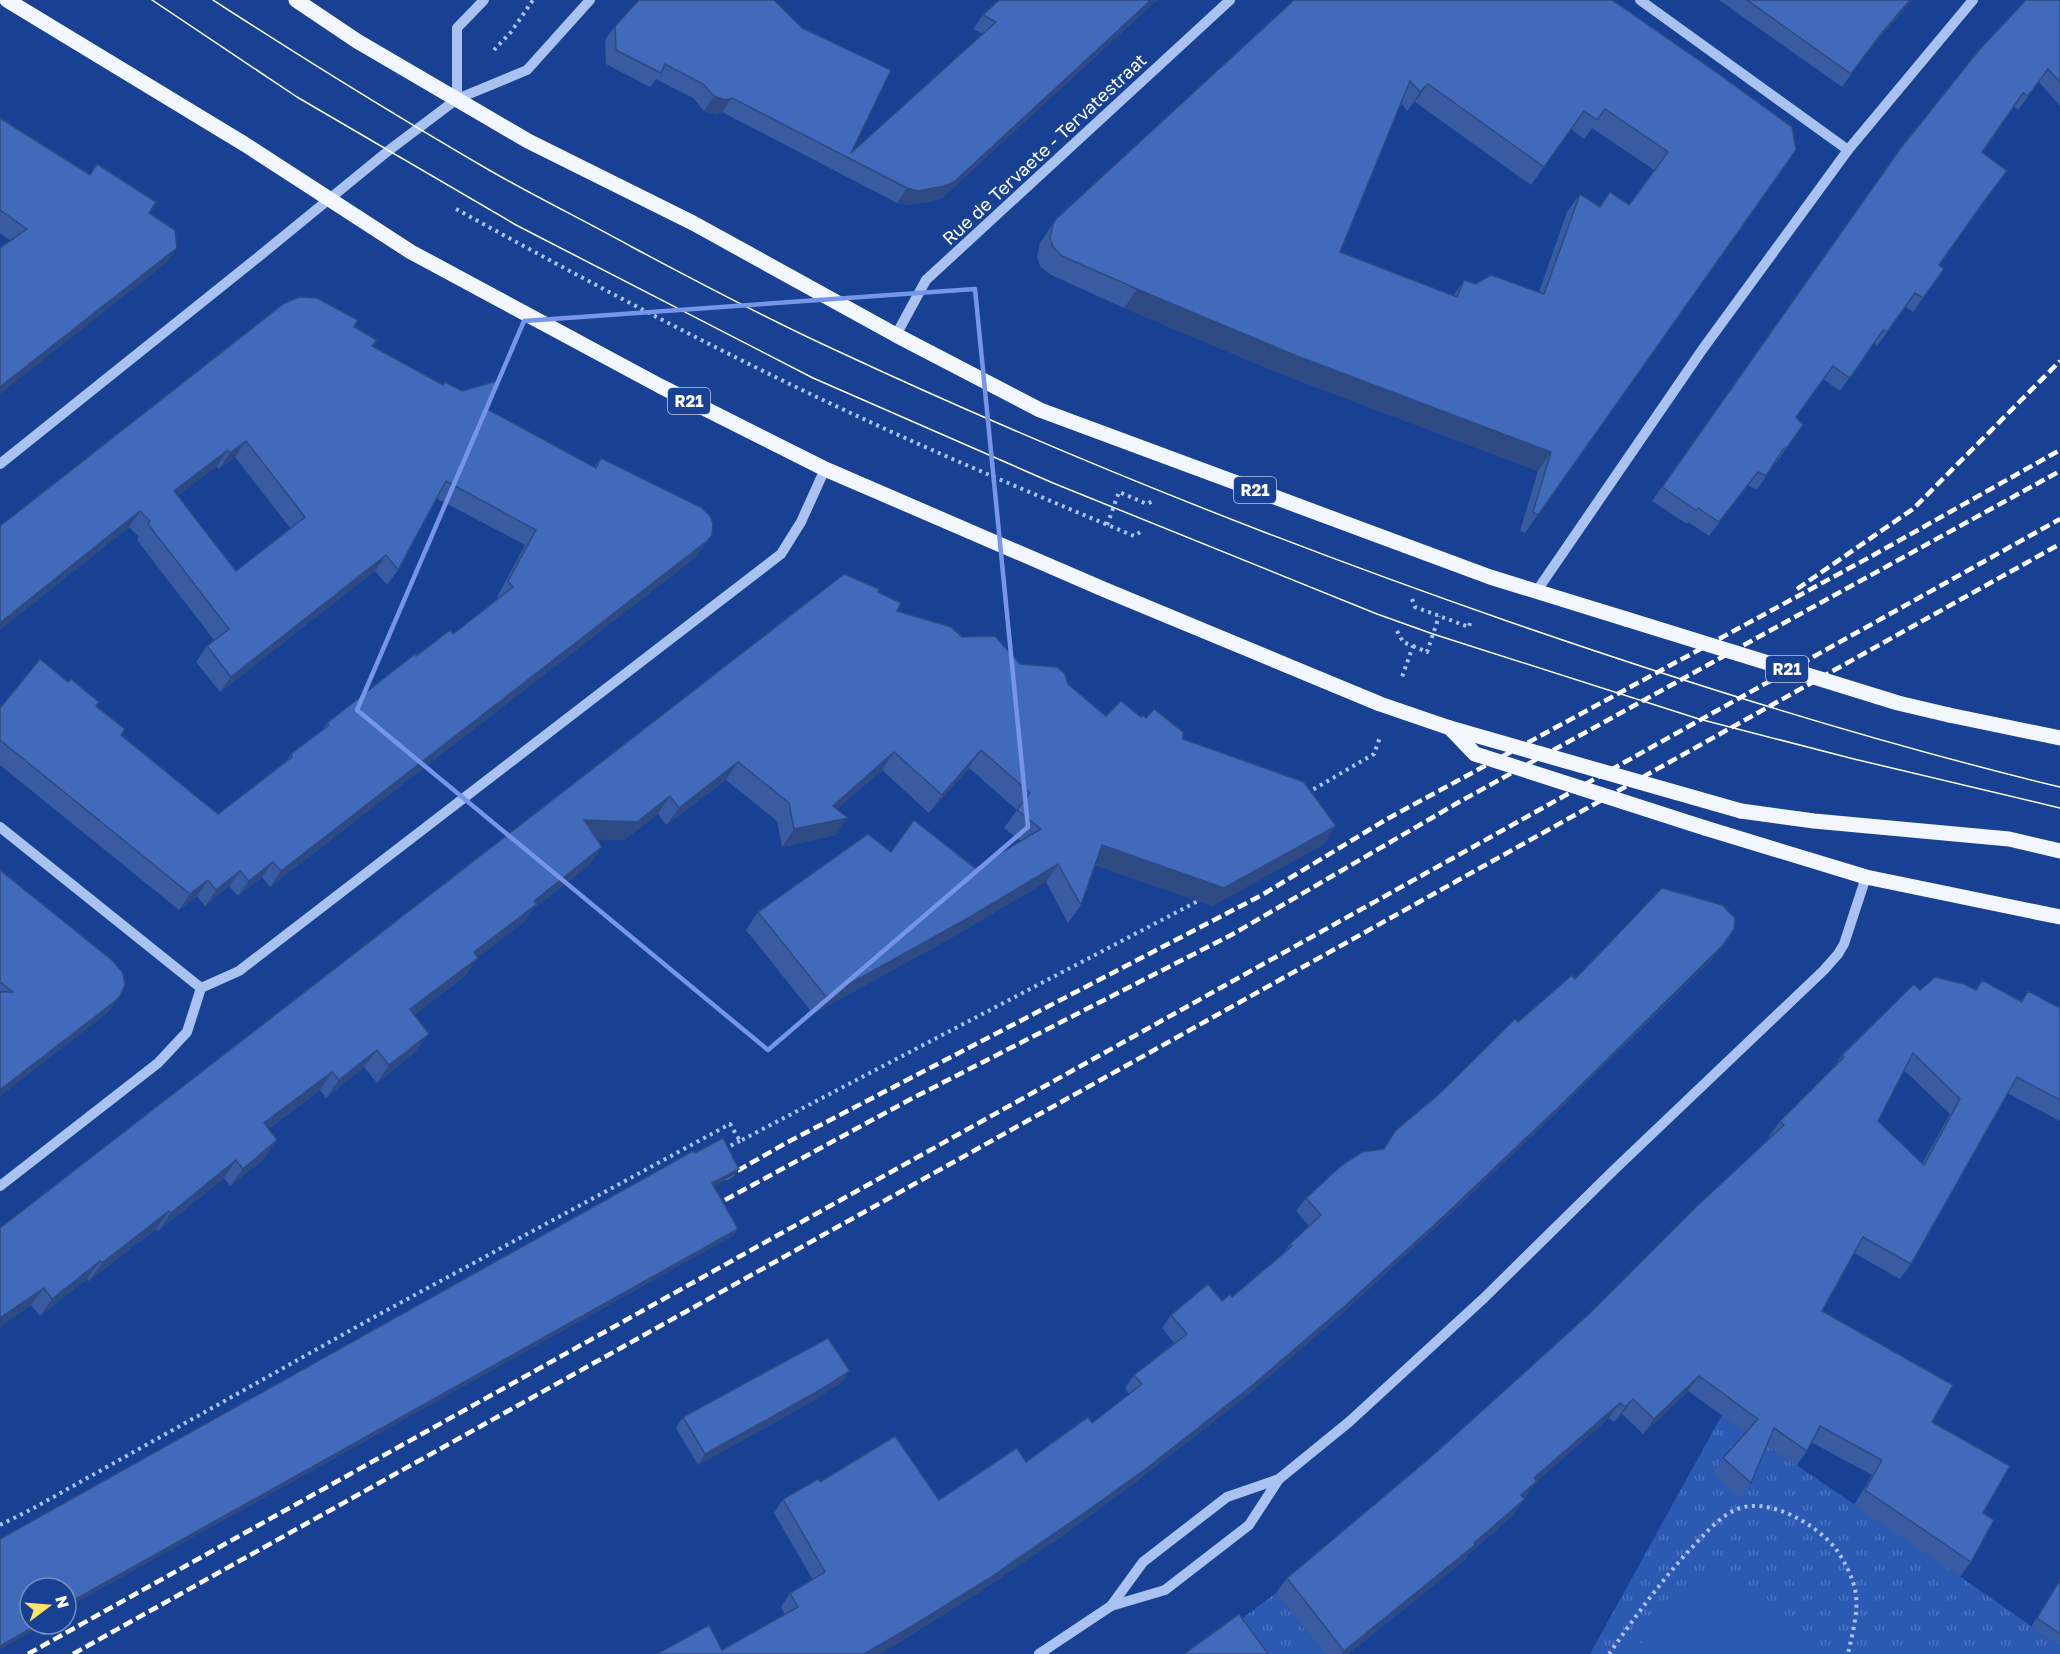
<svg xmlns="http://www.w3.org/2000/svg" width="2060" height="1654" viewBox="0 0 2060 1654" font-family="'Golos Text',sans-serif">
  <style>
    .park { fill: url(#park-tufts) }
    .pitch { fill: #2c5ab2 }
    .lines { fill: none; stroke-linecap: round; stroke-linejoin: round }
    .path { stroke: #a9c2f0; stroke-width: 4; stroke-dasharray: 3 4.5; stroke-linecap: butt }
    .minor { stroke: #a9c2f0; stroke-width: 10 }
    .major { stroke: #f2f6ff; stroke-width: 15 }
    .tram { stroke: #fff; stroke-width: 1.5 }
    .rail { stroke: #fff; stroke-width: 4.5; stroke-dasharray: 10 4.5; stroke-linecap: butt }
    .major-bridge { stroke: #f2f6ff; stroke-width: 15 }
    .wall { fill: #385ba1; fill-rule: evenodd }
    .shaded-wall { fill: #2e4a83 }
    .building { fill: #416abb; stroke: #2e4a83; stroke-width: 1.5; fill-rule: evenodd }
    .marked { fill: none; stroke: #7795e8; stroke-width: 4.5; stroke-linejoin: round }
    .labels { text-anchor: middle; dominant-baseline: central; stroke-width: 6; stroke-linejoin: round; paint-order: stroke }
    .shield { fill: #184194; stroke: #bac6df; stroke-width: 1.5 }
    .shield-label { font-size: 16px; font-weight: bold; fill: #fff }
    .street-label { font-size: 18px; fill: #fff; stroke: #184194 }
  </style>
  <defs>
    <pattern id="park-tufts" width="24" height="20" patternUnits="userSpaceOnUse" patternTransform="scale(1.5)"><rect width="24" height="20" fill="#2c5ab2"/><path d="M3 7l-1-3M5 7V3M7 7l1-3M15 17l-1-3M17 17v-4M19 17l1-3" fill="none" stroke="#4c73be"/></pattern>
  </defs>
  <rect width="100%" height="100%" fill="#184194"/>
  <g class="park">
    <path d="M 1722,1415 L 1909,1541 L 2060,1646 L 2060,1654 L 1590,1654 Z"/>
    <path d="M 1276,1593 L 1324,1654 L 1249,1654 L 1229,1628 Z"/>
  </g>
  <path class="pitch" d="M 1710,1564 L 1812,1653 L 1811,1654 L 1632,1654 Z"/>
  <g class="lines">
    <g class="path">
      <path d="M 494,50 L 511,32 L 533,0"/>
      <path d="M 456,209 C 587,281 719,352 855,415 C 947,458 1041,497 1134,536 L 1142,531"/>
      <path d="M 1107,525 L 1119,492 L 1147,504 L 1155,500"/>
      <path d="M 1412,599 L 1415,607 L 1469,627 L 1470,623"/>
      <path d="M 1397,631 L 1403,642 L 1413,646 L 1402,677"/>
      <path d="M 1413,646 L 1427,652 L 1439,616"/>
      <path d="M 1307,793 L 1374,754 L 1380,737"/>
      <path d="M 724,1149 L 740,1141"/>
      <path d="M 0,1525 L 32,1509 L 376,1316 L 730,1124 L 740,1141 L 1198,901"/>
      <path d="M 1609,1654 C 1637,1614 1666,1574 1700,1539 C 1710,1528 1722,1516 1735,1510 C 1767,1495 1816,1524 1836,1549 C 1845,1562 1854,1579 1856,1595 C 1858,1615 1852,1635 1848,1654"/>
    </g>
    <g class="minor">
      <path d="M 1640,0 L 1848,150"/>
      <path d="M 457,99 L 457,28 L 484,0"/>
      <path d="M 896,335 L 926,280 L 1230,0"/>
      <path d="M 0,464 L 262,254 L 388,151 L 457,99 L 527,70 L 590,0"/>
      <path d="M 1536,592 L 1702,350 L 1848,150 L 1973,0"/>
      <path d="M 0,827 L 201,988"/>
      <path d="M 0,1186 L 158,1063 L 187,1032 L 201,988 L 239,971 L 781,554 L 801,522 L 825,469"/>
      <path d="M 1111,1606 L 1143,1562 L 1227,1497 L 1279,1479"/>
      <path d="M 1039,1654 L 1111,1606 L 1165,1590 L 1249,1525 L 1279,1479 L 1349,1422 L 1484,1298 L 1615,1169 L 1824,970 L 1838,954 L 1844,944 L 1866,877"/>
    </g>
    <g class="major">
      <path d="M 7,0 L 246,145 L 411,252 L 660,386 L 825,469 L 1103,589 L 1380,704 L 1450,728"/>
      <path d="M 296,0 L 357,41 L 528,141 L 693,223 L 896,335 L 1040,410 L 1490,577 L 1626,619"/>
      <path d="M 1949,715 L 2060,738"/>
      <path d="M 1741,811 L 1814,821 L 2009,839 L 2060,851"/>
      <path d="M 1705,828 L 1866,877 L 2060,917"/>
    </g>
    <g class="tram">
      <path d="M 152,0 L 297,97 L 516,225 L 813,378 L 1053,483 L 1377,614 L 1433,634 L 1699,719 L 1854,759 L 2060,808"/>
      <path d="M 213,0 C 304,59 396,116 489,170 C 536,197 585,221 632,247 C 698,282 763,317 831,348 C 1051,451 1277,541 1507,621 C 1689,684 1873,742 2060,787"/>
    </g>
    <g class="rail">
      <path d="M 1797,589 L 1913,509 L 2060,361"/>
      <path d="M 725,1178 L 786,1143 L 1262,895 L 1387,819 L 1870,557 L 2060,450"/>
      <path d="M 725,1200 L 909,1100 L 1233,934 L 1459,802 L 2060,471"/>
      <path d="M 28,1654 L 2060,519"/>
      <path d="M 73,1654 L 2060,544"/>
    </g>
    <g class="major-bridge">
      <path d="M 1626,619 L 1898,703 L 1949,715"/>
      <path d="M 1450,728 L 1741,811"/>
      <path d="M 1450,728 L 1475,754 L 1705,828"/>
    </g>
  </g>
  <g class="wall">
    <path d="M 999,0 L 1157,0 L 943,197 L 933,201 L 908,205 L 897,203 L 722,112 L 716,114 L 704,111 L 693,98 L 656,79 L 650,87 L 606,64 L 605,40 L 615,26 L 851,153 L 983,34 L 973,29 L 983,15 Z"/>
    <path d="M 1294,0 L 1796,150 L 1525,533 L 1520,531 L 1538,471 L 1284,375 L 1124,308 L 1049,274 L 1040,266 L 1037,257 L 1040,243 L 1056,219 ZM 1415,102 L 1531,185 L 1571,129 L 1584,139 L 1592,128 L 1654,170 L 1629,205 L 1599,207 L 1580,194 L 1567,212 L 1539,292 L 1476,284 L 1464,280 L 1453,296 L 1340,252 L 1401,103 L 1407,111 Z"/>
    <path d="M 1719,0 L 1912,0 L 1871,48 L 1842,87 Z"/>
    <path d="M 2060,0 L 2060,106 L 2039,82 L 2018,110 L 2014,106 L 1982,152 L 2007,171 L 1975,213 L 1939,265 L 1944,269 L 1913,312 L 1906,307 L 1877,346 L 1874,343 L 1840,391 L 1823,379 L 1796,417 L 1803,425 L 1776,463 L 1775,462 L 1757,490 L 1748,485 L 1709,536 L 1688,522 L 1687,524 L 1652,501 L 1900,149 Z"/>
    <path d="M 0,118 L 149,213 L 166,263 L 11,241 L 0,233 Z"/>
    <path d="M 354,327 L 372,346 L 594,467 L 601,458 L 696,557 L 270,887 L 262,877 L 238,896 L 229,886 L 205,906 L 197,896 L 179,910 L 0,765 L 0,708 L 96,706 L 121,735 L 218,814 L 286,762 L 291,754 L 322,730 L 327,723 L 416,656 L 453,634 L 498,599 L 497,597 L 525,545 L 436,498 L 398,570 L 387,585 L 375,571 L 220,692 L 196,662 L 207,646 L 214,640 L 137,540 L 139,537 L 129,527 L 0,630 ZM 235,457 L 291,529 L 236,571 L 177,496 L 217,466 L 219,469 Z"/>
    <path d="M 878,592 L 897,611 L 962,637 L 1020,664 L 1068,684 L 1106,716 L 1141,717 L 1146,718 L 1183,739 L 1324,844 L 1212,906 L 1095,865 L 1081,905 L 1068,923 L 1046,882 L 958,934 L 813,1014 L 746,930 L 758,912 L 891,852 L 975,868 L 1021,841 L 1004,828 L 1017,810 L 969,768 L 929,813 L 882,770 L 837,809 L 836,835 L 782,847 L 777,821 L 726,780 L 666,825 L 658,814 L 624,840 L 596,839 L 602,847 L 589,865 L 532,910 L 524,922 L 478,957 L 465,976 L 414,1015 L 416,1051 L 377,1083 L 364,1067 L 326,1098 L 320,1090 L 268,1129 L 265,1158 L 230,1186 L 224,1178 L 158,1231 L 156,1229 L 89,1281 L 87,1279 L 40,1316 L 31,1305 L 0,1327 L 0,1228 Z"/>
    <path d="M 0,870 L 111,1009 L 0,1096 Z"/>
    <path d="M 1713,958 L 1554,1115 L 1434,1229 L 1336,1319 L 1244,1398 L 1133,1484 L 1068,1532 L 979,1592 L 900,1642 L 879,1654 L 657,1654 L 722,1650 L 785,1615 L 781,1607 L 790,1593 L 813,1580 L 774,1513 L 783,1499 L 820,1482 L 939,1500 L 1026,1462 L 1092,1423 L 1129,1394 L 1125,1388 L 1134,1375 L 1174,1343 L 1162,1328 L 1171,1315 L 1222,1301 L 1232,1297 L 1282,1255 L 1290,1244 L 1309,1226 L 1296,1211 L 1306,1198 L 1383,1149 L 1439,1094 L 1518,1022 L 1575,979 Z"/>
    <path d="M 1982,980 L 2021,1001 L 2028,991 L 2060,1008 L 2060,1121 L 2007,1093 L 1911,1264 L 1900,1279 L 1854,1253 L 1822,1311 L 1932,1422 L 1983,1513 L 1971,1562 L 1960,1577 L 1854,1505 L 1872,1475 L 1811,1442 L 1807,1451 L 1796,1466 L 1766,1446 L 1751,1483 L 1740,1498 L 1713,1473 L 1723,1458 L 1746,1433 L 1688,1391 L 1643,1434 L 1622,1414 L 1614,1422 L 1609,1418 L 1537,1481 L 1524,1498 L 1514,1514 L 1468,1555 L 1465,1560 L 1348,1654 L 1324,1654 L 1276,1593 L 1287,1578 L 1432,1456 L 1589,1314 L 1770,1138 L 1769,1136 L 1780,1121 L 1833,1068 L 1842,1055 L 1920,990 L 1975,990 ZM 1904,1070 L 1950,1114 L 1922,1164 L 1878,1121 Z"/>
    <path d="M 842,1382 L 813,1401 L 698,1465 L 676,1428 L 683,1417 Z"/>
    <path d="M 2060,1579 L 2060,1646 L 2031,1627 Z"/>
  </g>
  <g class="shaded-wall">
    <path d="M 1151,0 L 1157,0 L 943,197 L 933,201 L 908,205 L 897,203 L 907,188 Z"/>
    <path d="M 1910,0 L 1912,0 L 1871,48 L 1842,87 L 1880,35 Z"/>
    <path d="M 1428,84 L 1415,102 L 1407,111 L 1420,92 Z"/>
    <path d="M 714,96 L 732,98 L 722,112 L 716,114 L 704,111 Z"/>
    <path d="M 177,248 L 166,263 L 0,394 L 0,387 Z"/>
    <path d="M 1137,289 L 1551,452 L 1538,471 L 1284,375 L 1124,308 Z"/>
    <path d="M 246,441 L 235,457 L 219,469 L 230,453 Z"/>
    <path d="M 228,450 L 217,466 L 163,507 L 174,491 Z"/>
    <path d="M 140,511 L 129,527 L 0,630 L 0,623 Z"/>
    <path d="M 712,535 L 696,557 L 270,887 L 281,871 Z"/>
    <path d="M 386,555 L 375,571 L 220,692 L 231,677 Z"/>
    <path d="M 981,750 L 969,768 L 929,813 L 942,795 Z"/>
    <path d="M 894,752 L 882,770 L 821,823 L 848,818 L 836,835 L 782,847 L 794,829 L 833,806 Z"/>
    <path d="M 738,762 L 726,780 L 666,825 L 679,808 Z"/>
    <path d="M 670,796 L 658,814 L 624,840 L 572,838 L 584,820 Z"/>
    <path d="M 1336,826 L 1324,844 L 1212,906 L 1089,863 L 1102,845 Z"/>
    <path d="M 602,847 L 589,865 L 532,910 L 524,922 L 461,970 L 474,952 L 534,901 Z"/>
    <path d="M 273,862 L 262,877 L 238,896 L 249,881 Z"/>
    <path d="M 1058,864 L 1046,882 L 958,934 L 813,1014 L 826,997 Z"/>
    <path d="M 240,871 L 229,886 L 205,906 L 216,890 Z"/>
    <path d="M 208,880 L 197,896 L 179,910 L 190,894 Z"/>
    <path d="M 1723,945 L 1713,958 L 1554,1115 L 1434,1229 L 1336,1319 L 1244,1398 L 1133,1484 L 1068,1532 L 979,1592 L 900,1642 L 879,1654 L 864,1654 Z"/>
    <path d="M 478,958 L 465,976 L 398,1027 L 410,1009 Z"/>
    <path d="M 120,996 L 111,1009 L 105,1015 L 0,1096 L 0,1090 Z"/>
    <path d="M 429,1034 L 416,1051 L 377,1083 L 389,1065 Z"/>
    <path d="M 377,1050 L 364,1067 L 326,1098 L 339,1080 Z"/>
    <path d="M 332,1072 L 320,1090 L 251,1141 L 264,1123 Z"/>
    <path d="M 277,1140 L 265,1158 L 230,1186 L 243,1169 Z"/>
    <path d="M 236,1160 L 224,1178 L 158,1231 L 171,1213 Z"/>
    <path d="M 739,1169 L 735,1175 L 707,1190 L 712,1183 Z"/>
    <path d="M 169,1211 L 156,1229 L 89,1281 L 102,1263 Z"/>
    <path d="M 738,1229 L 733,1236 L 72,1605 L 68,1610 L 66,1611 L 66,1607 L 72,1601 Z"/>
    <path d="M 100,1261 L 87,1279 L 40,1316 L 52,1299 Z"/>
    <path d="M 44,1288 L 31,1305 L 0,1327 L 0,1318 Z"/>
    <path d="M 850,1371 L 842,1382 L 813,1401 L 698,1465 L 705,1454 Z"/>
    <path d="M 1699,1376 L 1688,1391 L 1643,1434 L 1654,1419 Z"/>
    <path d="M 1633,1399 L 1622,1414 L 1614,1422 L 1625,1407 Z"/>
    <path d="M 1620,1403 L 1609,1418 L 1537,1481 L 1526,1497 L 1511,1511 L 1534,1478 Z"/>
    <path d="M 1525,1499 L 1514,1514 L 1468,1555 L 1465,1560 L 1348,1654 L 1342,1654 L 1344,1651 L 1474,1543 Z"/>
    <path d="M 38,1624 L 44,1624 L 0,1650 L 0,1646 Z"/>
  </g>
  <g class="building">
    <path d="M 639,0 L 774,0 L 802,28 L 891,70 L 851,153 L 996,22 L 983,15 L 999,0 L 1151,0 L 954,182 L 944,186 L 918,191 L 907,188 L 732,98 L 726,100 L 714,96 L 703,84 L 665,64 L 661,73 L 616,50 L 615,26 Z"/>
    <path d="M 1294,0 L 1612,0 L 1716,72 L 1792,127 L 1796,150 L 1538,515 L 1533,512 L 1551,452 L 1297,356 L 1137,289 L 1062,256 L 1053,247 L 1050,238 L 1053,224 L 1056,219 ZM 1410,81 L 1420,92 L 1428,84 L 1544,167 L 1584,111 L 1597,120 L 1605,109 L 1668,152 L 1629,205 L 1610,192 L 1600,207 L 1580,194 L 1544,294 L 1491,275 L 1476,284 L 1464,280 L 1457,297 L 1340,252 Z"/>
    <path d="M 1747,0 L 1910,0 L 1880,35 L 1851,74 Z"/>
    <path d="M 2026,0 L 2060,0 L 2060,82 L 2048,69 L 2028,96 L 2023,93 L 1982,152 L 2007,171 L 1985,200 L 1939,265 L 1944,269 L 1923,298 L 1915,293 L 1887,332 L 1883,330 L 1850,378 L 1833,366 L 1796,417 L 1803,425 L 1786,449 L 1784,448 L 1766,476 L 1758,472 L 1719,522 L 1698,508 L 1696,510 L 1662,487 L 1900,149 L 1979,50 Z"/>
    <path d="M 0,118 L 90,175 L 97,164 L 156,202 L 149,213 L 175,230 L 177,248 L 0,387 L 0,248 L 27,229 L 0,210 Z"/>
    <path d="M 299,297 L 317,298 L 358,320 L 354,327 L 377,340 L 372,346 L 443,385 L 445,382 L 462,391 L 500,380 L 485,408 L 596,468 L 601,458 L 702,508 L 710,516 L 713,523 L 712,535 L 707,541 L 281,871 L 273,862 L 249,881 L 240,871 L 216,890 L 208,880 L 190,894 L 0,740 L 0,708 L 40,659 L 68,682 L 71,679 L 99,702 L 96,706 L 125,729 L 121,735 L 218,814 L 292,757 L 291,754 L 329,725 L 327,723 L 415,654 L 416,656 L 450,630 L 453,634 L 513,587 L 508,581 L 536,530 L 446,481 L 398,570 L 386,555 L 231,677 L 207,646 L 229,629 L 148,524 L 150,521 L 140,511 L 0,623 L 0,526 L 283,304 ZM 246,441 L 305,517 L 236,571 L 174,491 L 228,450 L 230,453 Z"/>
    <path d="M 844,574 L 879,589 L 878,592 L 901,603 L 897,611 L 951,627 L 962,637 L 995,636 L 1020,664 L 1057,667 L 1065,674 L 1068,684 L 1106,716 L 1121,701 L 1141,717 L 1143,715 L 1146,718 L 1154,709 L 1183,732 L 1183,739 L 1304,782 L 1336,826 L 1224,888 L 1102,845 L 1081,905 L 1058,864 L 970,917 L 826,997 L 758,912 L 868,834 L 891,852 L 914,820 L 975,868 L 1041,829 L 1017,810 L 1030,793 L 981,750 L 942,795 L 894,752 L 833,806 L 848,818 L 794,829 L 789,803 L 738,762 L 679,808 L 670,796 L 637,822 L 584,820 L 602,847 L 534,901 L 537,904 L 474,952 L 478,958 L 410,1009 L 429,1034 L 389,1065 L 377,1050 L 339,1080 L 332,1072 L 264,1123 L 277,1140 L 243,1169 L 236,1160 L 171,1213 L 169,1211 L 102,1263 L 100,1261 L 52,1299 L 44,1288 L 0,1318 L 0,1228 Z"/>
    <path d="M 0,870 L 113,961 L 123,973 L 125,985 L 120,996 L 114,1002 L 0,1090 L 0,992 L 13,992 L 0,982 Z"/>
    <path d="M 1662,888 L 1722,905 L 1735,918 L 1734,929 L 1723,945 L 1564,1102 L 1444,1216 L 1346,1305 L 1254,1384 L 1143,1471 L 1077,1518 L 988,1579 L 909,1628 L 864,1654 L 657,1654 L 709,1625 L 722,1650 L 798,1607 L 790,1593 L 825,1572 L 783,1499 L 818,1479 L 820,1482 L 895,1436 L 939,1500 L 1017,1448 L 1026,1462 L 1088,1417 L 1092,1423 L 1142,1384 L 1134,1375 L 1187,1334 L 1171,1315 L 1208,1284 L 1222,1301 L 1230,1294 L 1232,1297 L 1292,1246 L 1290,1244 L 1321,1215 L 1306,1198 L 1342,1165 L 1362,1152 L 1384,1149 L 1395,1131 L 1439,1094 L 1515,1019 L 1518,1022 L 1572,975 L 1575,979 Z"/>
    <path d="M 1935,977 L 1964,984 L 1976,990 L 1982,980 L 2022,1002 L 2028,991 L 2060,1008 L 2060,1100 L 2017,1077 L 1911,1264 L 1863,1237 L 1822,1311 L 1953,1385 L 1932,1422 L 2010,1466 L 1983,1513 L 1994,1520 L 1971,1562 L 1865,1490 L 1882,1460 L 1820,1426 L 1807,1451 L 1774,1428 L 1751,1483 L 1723,1458 L 1758,1419 L 1699,1376 L 1654,1419 L 1633,1399 L 1625,1407 L 1620,1403 L 1534,1478 L 1537,1481 L 1521,1495 L 1525,1499 L 1474,1543 L 1475,1545 L 1344,1651 L 1287,1578 L 1432,1456 L 1589,1314 L 1698,1205 L 1784,1125 L 1780,1121 L 1844,1057 L 1842,1055 L 1914,984 L 1920,990 ZM 1913,1053 L 1960,1099 L 1924,1165 L 1878,1121 Z"/>
    <path d="M 723,1138 L 739,1169 L 712,1183 L 738,1229 L 72,1601 L 73,1603 L 66,1607 L 66,1588 L 30,1588 L 30,1624 L 38,1624 L 0,1646 L 0,1539 L 693,1151 L 695,1153 Z"/>
    <path d="M 828,1338 L 850,1371 L 820,1390 L 705,1454 L 683,1417 Z"/>
    <path d="M 2060,1580 L 2060,1634 L 2037,1618 Z"/>
    <path d="M 1239,1614 L 1268,1654 L 1184,1654 Z"/>
  </g>
  <path class="marked" d="M 975,289 L 1028,827 L 768,1050 L 357,710 L 524,321 Z"/>
  <g class="labels">
    <g class="shield">
      <rect x="668" y="388" width="42" height="26" rx="4.5"/>
      <rect x="1234" y="477" width="42" height="26" rx="4.5"/>
      <rect x="1766" y="656" width="42" height="26" rx="4.5"/>
    </g>
    <g class="shield-label">
      <text x="689" y="401">R21</text>
      <text x="1255" y="490">R21</text>
      <text x="1787" y="669">R21</text>
    </g>
    <g class="street-label">
      <text transform="translate(1044 149) rotate(-43)">Rue de Tervaete - Tervatestraat</text>
    </g>
  </g>
  <g transform="translate(48 1606) rotate(74)"><circle r="28" fill="#184194" stroke="#748dbf" stroke-width="1.5"/>
  <path d="M0-4.5L10 22L0 15L-10 22Z" fill="#ffe468"/>
  <text y="-9" font-size="16" font-weight="bold" text-anchor="middle" fill="#ffffff">N</text>
  </g>
</svg>
